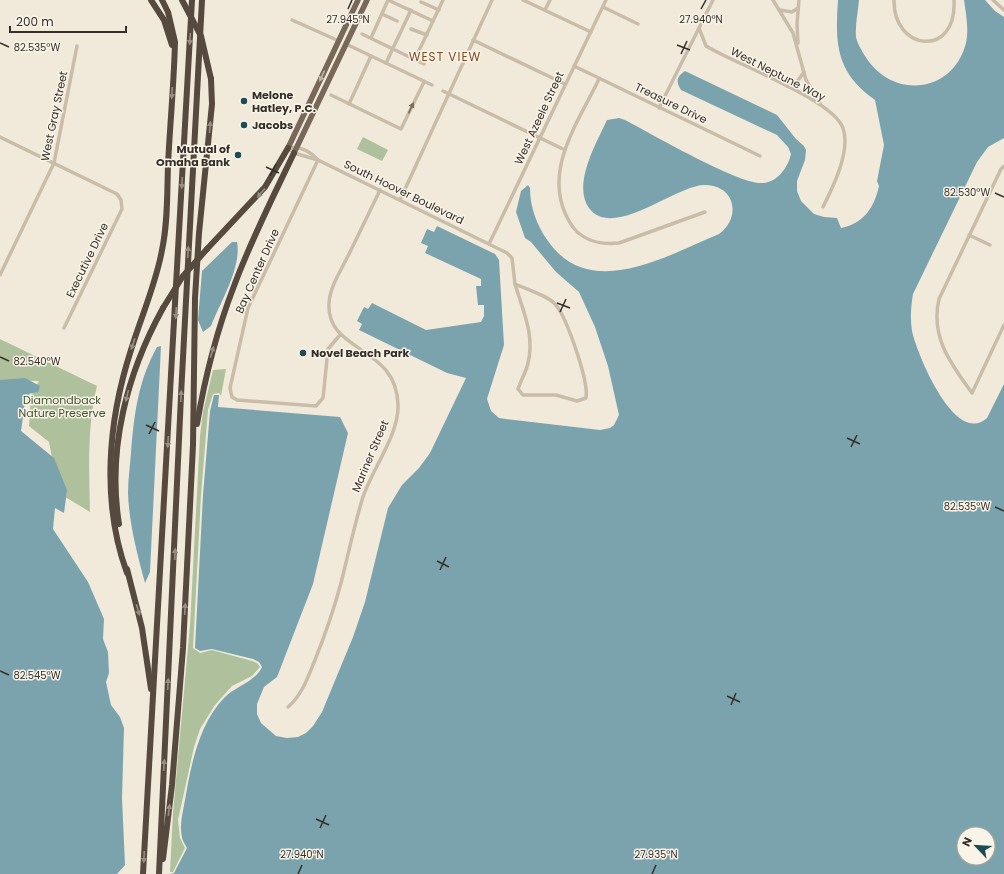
<svg xmlns="http://www.w3.org/2000/svg" width="1004" height="874" viewBox="0 0 1004 874" font-family="Poppins,sans-serif">
  <style>
    .green { fill: #aec09c }
    .water { fill: #7ba3ae; fill-rule: evenodd }
    .lines { fill: none; stroke-linecap: round; stroke-linejoin: round }
    .minor { stroke: #c9bca8; stroke-width: 3.5 }
    .primary { stroke: #776859; stroke-width: 5.5 }
    .motorway { stroke: #564a3f; stroke-width: 6 }
    .motorway-bridge { stroke: #564a3f; stroke-width: 6 }
    .oneway { fill: #978e83 }
    .oneway2 { fill: #beb5a8 }
    .oneway3 { fill: #786e62 }
    .ticks { fill: none; stroke: #362e28; stroke-width: 1.5 }
    .poi-dot { fill: #1e4a56; stroke: #f9f4e8; stroke-width: 1.5 }
    .labels { text-anchor: middle; dominant-baseline: central; stroke-width: 3; stroke-linejoin: round; paint-order: stroke }
    .street-label { font-size: 11px; fill: #362e28; stroke: #f9f4e8 }
    .poi-label { font-size: 11px; font-weight: bold; fill: #362e28; stroke: #f9f4e8; text-anchor: start }
    .park-label { font-size: 11px; fill: #3f532c; stroke: #f9f4e8 }
    .neighbourhood-label { font-size: 12px; letter-spacing: 1px; fill: #834923; stroke: #f9f4e8 }
    .ticks-label { font-size: 10px; text-anchor: middle; fill: #362e28; stroke: #f9f4e8; stroke-width: 3; stroke-linejoin: round; paint-order: stroke }
  </style>
  <rect width="100%" height="100%" fill="#f1eadb"/>
  <g class="green">
    <path d="M 363,137 L 388,150 L 382,161 L 357,149 Z"/>
    <path d="M 0,339 L 97,386 C 87,427 89,470 90,512 L 62,495 L 57,484 L 49,442 L 29,426 L 31,396 L 39,381 L 0,380 Z"/>
    <path d="M 226,369 L 221,396 L 219,393 L 213,394 L 208,410 L 201,495 L 193,648 L 200,653 L 212,650 L 252,661 L 257,663 L 260,667 L 252,676 L 232,686 L 215,705 L 200,729 L 194,747 L 178,820 L 180,838 L 185,848 L 173,872 L 170,872 L 173,813 L 190,625 L 200,436 L 203,412 L 213,370 Z"/>
  </g>
  <g class="water">
    <path d="M 838,0 L 859,0 C 858,12 855,25 856,37 C 857,43 862,51 865,56 C 892,100 953,94 966,43 C 969,29 966,14 964,0 L 985,0 L 995,11 L 1004,17 L 1004,138 L 988,147 L 977,162 L 913,294 C 911,306 910,318 912,331 C 917,354 955,447 987,418 L 1004,384 L 1004,874 L 170,874 L 174,873 L 187,848 C 185,844 182,840 182,837 C 179,825 183,812 185,800 C 191,765 199,724 224,698 C 236,686 255,682 262,667 L 259,662 L 253,659 L 212,649 L 200,651 L 195,648 L 203,495 L 210,411 L 214,395 L 219,395 L 218,407 L 340,417 L 348,433 L 313,584 L 277,677 L 264,687 L 257,704 L 257,714 L 261,723 L 276,736 L 287,738 L 298,737 L 306,733 L 313,726 L 322,712 L 353,637 L 365,602 L 388,508 L 402,485 L 419,468 L 430,453 L 466,378 L 447,373 L 359,330 L 362,324 L 357,321 L 364,307 L 368,309 L 372,303 L 426,330 L 481,322 L 484,316 L 484,305 L 478,305 L 476,286 L 481,286 L 481,279 L 425,253 L 428,246 L 421,243 L 427,229 L 434,232 L 437,226 L 495,254 L 499,260 L 504,345 L 487,399 L 491,411 L 499,418 L 506,419 L 600,430 L 610,428 L 614,425 L 619,415 L 608,366 L 595,327 L 579,292 L 556,272 L 531,242 L 525,238 L 516,212 L 521,191 L 528,185 L 530,188 C 530,207 537,226 548,241 C 590,302 668,255 719,234 C 741,218 736,186 706,185 C 678,183 613,241 589,208 C 572,184 597,142 607,120 L 619,118 L 625,120 C 650,133 741,186 763,183 C 778,182 788,167 791,154 L 788,147 L 777,135 L 681,90 C 676,82 676,77 685,71 L 777,115 L 796,139 L 804,146 L 806,150 L 805,160 L 797,181 L 797,191 L 801,201 L 814,214 L 824,217 L 837,218 L 841,228 C 864,223 874,208 879,186 L 877,181 L 884,145 L 875,100 C 836,72 835,45 838,0 ZM 964,834 L 988,834 L 988,858 L 964,858 Z"/>
    <path d="M 232,242 L 237,242 C 242,267 220,303 211,326 L 203,332 L 198,320 L 202,271 Z"/>
    <path d="M 161,346 L 150,572 L 145,583 C 137,553 129,523 128,493 C 128,479 130,466 131,453 C 134,415 138,381 157,347 Z"/>
    <path d="M 25,378 L 40,386 L 38,393 L 37,392 L 29,394 L 25,402 L 21,431 L 54,458 L 67,490 L 64,513 L 55,508 L 53,529 L 88,582 L 104,619 L 103,639 L 108,652 L 109,673 L 106,682 L 111,705 L 120,717 L 124,728 L 122,798 L 125,865 L 117,874 L 0,874 L 0,380 Z"/>
  </g>
  <g class="lines">
    <g class="minor">
      <path d="M 388,0 L 433,21"/>
      <path d="M 523,0 L 591,32"/>
      <path d="M 773,0 L 793,33 L 806,80 L 820,103"/>
      <path d="M 894,0 C 893,51 957,59 954,0"/>
      <path d="M 993,0 L 1004,10"/>
      <path d="M 421,2 L 439,10"/>
      <path d="M 603,7 L 638,24"/>
      <path d="M 545,10 L 550,0"/>
      <path d="M 780,10 L 792,12 L 798,8"/>
      <path d="M 382,14 L 397,21"/>
      <path d="M 292,20 L 339,41"/>
      <path d="M 699,28 L 706,46 C 735,64 833,99 843,128 C 851,151 833,187 823,207"/>
      <path d="M 411,29 L 427,35"/>
      <path d="M 362,34 L 424,64"/>
      <path d="M 371,38 L 388,0"/>
      <path d="M 473,40 L 565,84"/>
      <path d="M 798,43 L 797,24 L 799,0"/>
      <path d="M 346,44 L 432,85"/>
      <path d="M 415,59 L 443,0"/>
      <path d="M 386,63 L 411,10"/>
      <path d="M 574,66 L 760,156"/>
      <path d="M 599,79 C 578,123 541,172 569,221 C 579,240 599,245 619,243 L 705,212"/>
      <path d="M 787,86 L 797,82 L 804,72"/>
      <path d="M 443,91 L 565,150"/>
      <path d="M 331,95 L 401,129 L 424,82"/>
      <path d="M 349,104 L 371,56"/>
      <path d="M 659,108 L 713,0"/>
      <path d="M 0,137 L 117,194 L 121,200 L 122,209 L 64,328"/>
      <path d="M 288,148 L 294,153 L 318,160 L 507,253 L 512,258 L 515,284"/>
      <path d="M 288,148 C 301,146 310,151 318,160"/>
      <path d="M 318,160 L 248,308 L 230,388 L 232,397 L 237,400 L 316,406 L 323,398 L 328,349 L 340,335"/>
      <path d="M 1004,166 L 1001,169 L 939,299 C 930,337 951,364 972,393 L 1004,325"/>
      <path d="M 400,200 L 492,0"/>
      <path d="M 969,235 L 990,245"/>
      <path d="M 489,244 L 606,0"/>
      <path d="M 0,275 L 54,163 L 77,46"/>
      <path d="M 515,284 C 526,289 549,296 556,305 C 567,319 589,381 586,398 L 577,401 L 556,395 L 523,395 L 518,389 C 521,380 526,372 528,363 C 535,335 523,311 515,284 Z"/>
      <path d="M 288,707 C 302,695 308,677 315,660 C 325,635 334,609 341,583 C 348,555 354,527 362,500 C 371,470 399,436 398,405 C 397,345 326,353 329,303 C 330,287 340,272 347,258 C 358,236 369,213 380,190"/>
    </g>
    <g class="primary">
      <path d="M 288,148 L 358,0"/>
      <path d="M 294,153 L 367,0"/>
    </g>
    <g class="motorway">
      <path d="M 151,0 L 164,20 L 172,45"/>
      <path d="M 207,249 L 265,187 L 288,148"/>
      <path d="M 197,424 C 205,377 217,330 234,286 C 251,240 273,197 294,153"/>
      <path d="M 119,524 C 107,449 127,373 163,308"/>
      <path d="M 127,569 L 142,628 L 151,689"/>
      <path d="M 127,573 C 101,502 108,421 131,350 C 141,317 156,284 162,250 C 168,222 167,193 168,165 C 170,124 174,83 175,42 L 168,12 L 162,0"/>
      <path d="M 163,859 L 172,785 L 183,648 L 193,445 L 195,298 L 199,233 L 212,104 L 211,79"/>
      <path d="M 143,874 L 192,0"/>
      <path d="M 159,874 C 172,583 185,291 202,0"/>
    </g>
    <g class="motorway-bridge">
      <path d="M 182,0 L 201,36 L 211,79"/>
      <path d="M 163,308 L 183,276 L 207,249"/>
    </g>
  </g>
  <defs><path id="oneway-solid" d="M-6-.8H1V-3.2L6.5 0L1 3.2V.8H-6Z"/></defs>
  <g class="oneway">
    <use href="#oneway-solid" transform="translate(190 39) rotate(93)"/>
    <use href="#oneway-solid" transform="translate(172 93) rotate(93)"/>
    <use href="#oneway-solid" transform="translate(210 127) rotate(-85)"/>
    <use href="#oneway-solid" transform="translate(182 183) rotate(93)"/>
    <use href="#oneway-solid" transform="translate(261 193) rotate(130)"/>
    <use href="#oneway-solid" transform="translate(188 252) rotate(-87)"/>
    <use href="#oneway-solid" transform="translate(176 313) rotate(93)"/>
    <use href="#oneway-solid" transform="translate(133 344) rotate(108)"/>
    <use href="#oneway-solid" transform="translate(212 352) rotate(-75)"/>
    <use href="#oneway-solid" transform="translate(127 396) rotate(104)"/>
    <use href="#oneway-solid" transform="translate(181 396) rotate(-88)"/>
    <use href="#oneway-solid" transform="translate(168 442) rotate(93)"/>
    <use href="#oneway-solid" transform="translate(175 554) rotate(-87)"/>
    <use href="#oneway-solid" transform="translate(185 609) rotate(-87)"/>
    <use href="#oneway-solid" transform="translate(138 610) rotate(74)"/>
    <use href="#oneway-solid" transform="translate(168 684) rotate(-87)"/>
    <use href="#oneway-solid" transform="translate(164 765) rotate(-87)"/>
    <use href="#oneway-solid" transform="translate(169 810) rotate(-83)"/>
    <use href="#oneway-solid" transform="translate(144 857) rotate(93)"/>
  </g>
  <use class="oneway2" href="#oneway-solid" transform="translate(322 76) rotate(115)"/>
  <use class="oneway3" href="#oneway-solid" transform="translate(411 108) rotate(-65)"/>
  <path class="ticks" d="M 348,9 L 352,0M 701,9 L 706,0M 0,43 L 9,47M 677,45 L 690,50M 681,54 L 687,41M 266,167 L 279,173M 270,176 L 276,164M 995,193 L 1004,197M 557,303 L 570,308M 560,312 L 566,299M 0,357 L 9,361M 146,425 L 159,431M 149,434 L 155,422M 847,438 L 860,444M 851,447 L 857,435M 995,507 L 1004,511M 437,561 L 449,567M 440,570 L 446,557M 0,671 L 9,675M 727,696 L 740,702M 731,705 L 736,693M 316,819 L 329,825M 320,828 L 326,815M 298,874 L 302,865M 652,874 L 656,865"/>
  <g class="poi-dot">
    <circle cx="244" cy="101" r="4"/>
    <circle cx="244" cy="125" r="4"/>
    <circle cx="238" cy="155" r="4"/>
    <circle cx="303" cy="353" r="4"/>
  </g>
  <g class="labels">
    <g class="street-label">
      <text transform="translate(778 74) rotate(27)">West Neptune Way</text>
      <text transform="translate(671 103) rotate(26)">Treasure Drive</text>
      <text transform="translate(54 116) rotate(-78)">West Gray Street</text>
      <text transform="translate(539 118) rotate(-65)">West Azeele Street</text>
      <text transform="translate(404 192) rotate(26)">South Hoover Boulevard</text>
      <text transform="translate(87 260) rotate(-64)">Executive Drive</text>
      <text transform="translate(257 271) rotate(-66)">Bay Center Drive</text>
      <text transform="translate(370 456) rotate(-67)">Mariner Street</text>
    </g>
    <g class="poi-label">
      <text x="252" y="95">Melone<tspan x="252" dy="13">Hatley, P.C.</tspan></text>
      <text x="252" y="125">Jacobs</text>
      <text x="230" y="149" text-anchor="end">Mutual of<tspan x="230" dy="13">Omaha Bank</tspan></text>
      <text x="311" y="353">Novel Beach Park</text>
    </g>
    <g class="park-label">
      <text x="62" y="400">Diamondback<tspan x="62" dy="13">Nature Preserve</tspan></text>
    </g>
    <g class="neighbourhood-label">
      <text x="445" y="56">WEST VIEW</text>
    </g>
  </g>
  <g class="ticks-label">
    <text x="348" y="23">27.945°N</text>
    <text x="701" y="23">27.940°N</text>
    <text x="37" y="51">82.535°W</text>
    <text x="967" y="196">82.530°W</text>
    <text x="37" y="365">82.540°W</text>
    <text x="967" y="510">82.535°W</text>
    <text x="37" y="679">82.545°W</text>
    <text x="302" y="858">27.940°N</text>
    <text x="656" y="858">27.935°N</text>
  </g>
  <g transform="translate(976 846) rotate(295)"><circle r="19" fill="#f9f4e8" stroke="#aba59b"/>
  <path d="M0-3L7 15L0 10L-7 15Z" fill="#1e4a56"/>
  <text y="-6" font-size="11" font-weight="bold" text-anchor="middle" fill="#362e28">N</text>
  </g>
  <path d="M10 26v6h116v-6" fill="none" stroke="#362e28" stroke-width="2"/>
  <text x="16" y="26" font-size="12" fill="#362e28" stroke="#f9f4e8" stroke-width="3" paint-order="stroke">200 m</text>
</svg>
